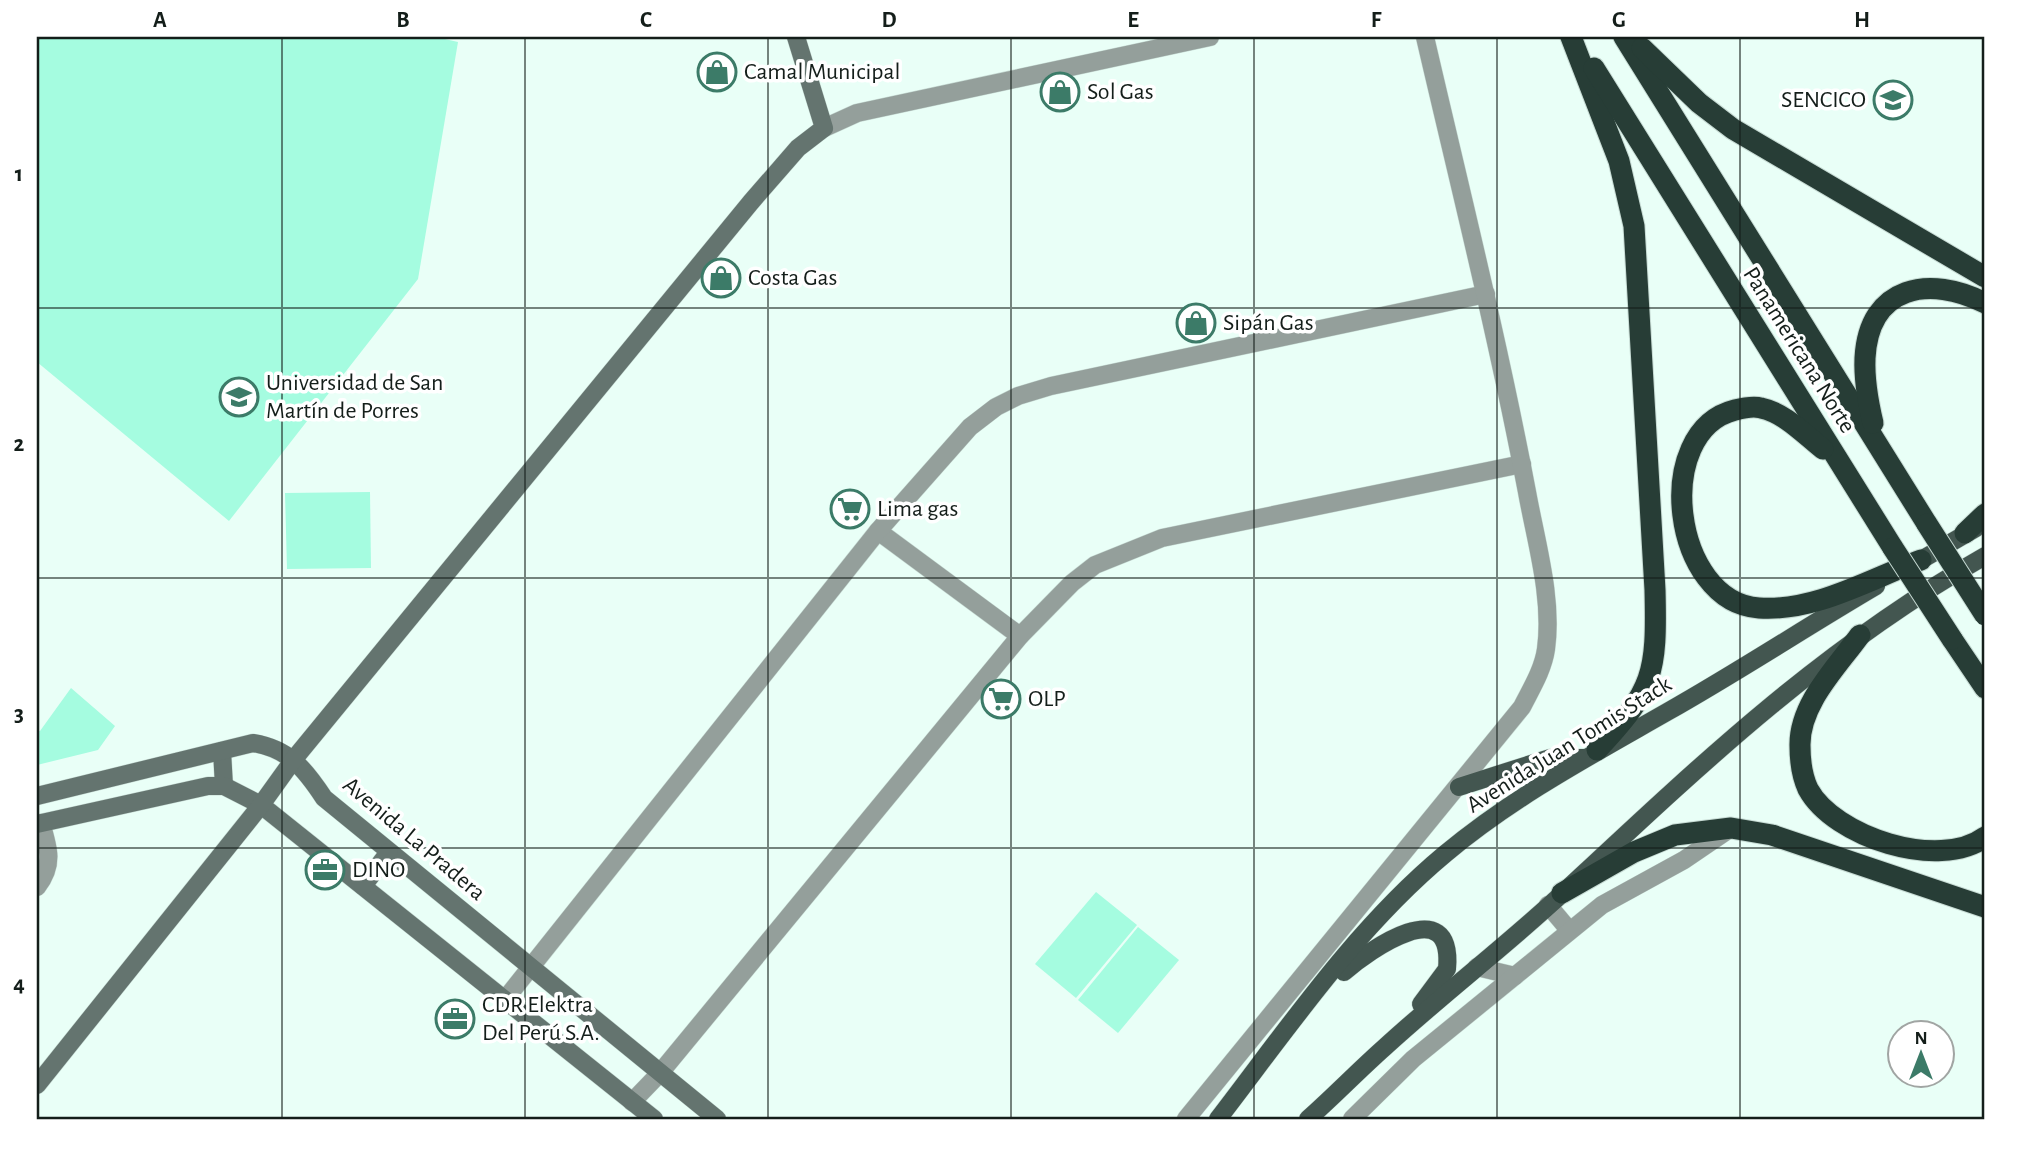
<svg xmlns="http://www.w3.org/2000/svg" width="2022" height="1156" viewBox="0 0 2022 1156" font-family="'Alegreya Sans',sans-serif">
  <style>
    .green { fill: #a5fce0 }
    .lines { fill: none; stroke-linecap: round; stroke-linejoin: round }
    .street-casing { stroke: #c7dbd4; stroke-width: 19 }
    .secondary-casing { stroke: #c7dbd4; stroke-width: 19 }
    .primary-casing { stroke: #c7dbd4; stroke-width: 19 }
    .highway-casing { stroke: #c7dbd4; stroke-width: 23 }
    .street { stroke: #949f9b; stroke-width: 18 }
    .secondary { stroke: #64746f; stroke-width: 18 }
    .primary { stroke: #435650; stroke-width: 18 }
    .highway { stroke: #273d36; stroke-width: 21 }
    .highway-bridge-casing { stroke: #c7dbd4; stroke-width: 23; stroke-linecap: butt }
    .highway-bridge { stroke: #273d36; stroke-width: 21 }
    .grid { fill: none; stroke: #141e1a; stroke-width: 2; stroke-opacity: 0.55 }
    .labels { text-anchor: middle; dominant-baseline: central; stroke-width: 7; stroke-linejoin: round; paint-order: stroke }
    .poi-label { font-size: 24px; fill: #141e1a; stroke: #fff; text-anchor: start }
    .street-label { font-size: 24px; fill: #141e1a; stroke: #fff }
    .neatline { fill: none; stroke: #141e1a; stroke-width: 2.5 }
    .grid-label { font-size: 23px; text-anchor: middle; font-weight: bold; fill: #141e1a }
  </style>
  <rect width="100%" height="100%" fill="#e9fff7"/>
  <g class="green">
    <path d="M 37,37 L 436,37 L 458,42 L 418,279 L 229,521 L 37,362 Z"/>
    <path d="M 370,492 L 371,568 L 287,569 L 285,493 Z"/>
    <path d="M 71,688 L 115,726 L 98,750 L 37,765 L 37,730 L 40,731 Z"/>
    <path d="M 1096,892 L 1137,925 L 1076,998 L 1035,964 Z"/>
    <path d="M 1138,927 L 1179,960 L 1118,1033 L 1078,1000 Z"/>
  </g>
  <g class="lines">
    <defs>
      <g id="street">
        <path d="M 824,128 L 857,113 L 1210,37"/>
        <path d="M 878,531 L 1020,636"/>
        <path d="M 37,887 C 54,865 49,849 41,823"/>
        <path d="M 1548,905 L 1569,930"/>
        <path d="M 1477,967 L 1515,976"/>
        <path d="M 503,1002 L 878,531 L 970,427 L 996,407 L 1018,396 L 1051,386 L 1486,294"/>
        <path d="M 632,1102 L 660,1073 L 1020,636 L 1072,583 L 1095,565 L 1162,538 L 1522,464"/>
        <path d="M 1186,1119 L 1522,707 C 1531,689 1543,670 1546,649 C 1553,598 1536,542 1527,492 C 1498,339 1460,188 1425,37"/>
        <path d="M 1352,1119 L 1413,1059 L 1602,905 L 1684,860 L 1731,828"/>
      </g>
      <g id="secondary">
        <path d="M 222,751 L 224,786"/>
        <path d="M 37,796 L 253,743 C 289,749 305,769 324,798 L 717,1119"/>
        <path d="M 37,824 L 208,786 L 224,786 L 261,805 L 654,1119"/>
        <path d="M 363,886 L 389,852"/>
        <path d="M 37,1085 L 261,805 L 294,759 L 751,202 L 798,148 L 824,128 L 796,37"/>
      </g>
      <g id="primary">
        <path d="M 1909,567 L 1976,528"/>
        <path d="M 1459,787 L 1550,758 L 1585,758"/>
        <path d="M 1344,972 C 1369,950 1454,890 1447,969 L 1421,1004"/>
        <path d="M 1218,1119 C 1288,1028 1356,928 1445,854 C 1513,797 1590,756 1667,712 C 1738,672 1806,627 1876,586"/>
        <path d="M 1308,1119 C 1334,1096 1359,1070 1385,1047 C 1444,993 1507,945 1565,891 C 1700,765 1823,648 1985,556"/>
      </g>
      <g id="highway">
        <path d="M 1571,37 L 1619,161 L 1634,226 L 1655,590 C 1657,674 1654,689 1597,750"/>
        <path d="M 1624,37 L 1927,524"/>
        <path d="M 1642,48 L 1699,103 L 1733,129 L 1985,277"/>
        <path d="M 1594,68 L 1893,548"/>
        <path d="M 1873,423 C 1868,402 1864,381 1865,358 C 1869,285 1930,275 1985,303"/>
        <path d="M 1823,449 C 1804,434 1785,413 1761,408 C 1754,406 1743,408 1735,410 C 1651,431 1672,602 1759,608 C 1815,612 1870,579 1921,560"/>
        <path d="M 1965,533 L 1985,514"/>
        <path d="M 1860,635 C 1837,667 1799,704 1800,746 C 1800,760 1802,776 1808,789 C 1834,837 1939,871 1985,837"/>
        <path d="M 1952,639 L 1985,688"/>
        <path d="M 1562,893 L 1634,852 L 1675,835 L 1731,828 L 1772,835 L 1985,907"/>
      </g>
    </defs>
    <use href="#street" class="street-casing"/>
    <use href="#secondary" class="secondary-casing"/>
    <use href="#primary" class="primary-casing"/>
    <use href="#highway" class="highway-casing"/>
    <use href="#street" class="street"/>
    <use href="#secondary" class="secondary"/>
    <use href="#primary" class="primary"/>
    <use href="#highway" class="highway"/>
    <defs>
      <g id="highway-bridge">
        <path d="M 1927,524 L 1985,615"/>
        <path d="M 1893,548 L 1952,639"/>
      </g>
    </defs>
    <use href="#highway-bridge" class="highway-bridge-casing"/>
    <use href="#highway-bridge" class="highway-bridge"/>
  </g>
  <path class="grid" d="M 282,37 L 282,1119M 525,37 L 525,1119M 768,37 L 768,1119M 1011,37 L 1011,1119M 1254,37 L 1254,1119M 1497,37 L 1497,1119M 1740,37 L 1740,1119M 37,308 L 1985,308M 37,578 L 1985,578M 37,848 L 1985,848"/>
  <defs>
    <symbol id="shop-ring" viewBox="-11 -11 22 22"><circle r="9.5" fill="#fff" stroke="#3c7b68" stroke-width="1.5"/><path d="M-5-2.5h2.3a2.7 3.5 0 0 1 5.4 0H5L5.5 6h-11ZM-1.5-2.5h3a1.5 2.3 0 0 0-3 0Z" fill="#3c7b68"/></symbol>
    <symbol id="university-ring" viewBox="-11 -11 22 22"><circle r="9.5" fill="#fff" stroke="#3c7b68" stroke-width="1.5"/><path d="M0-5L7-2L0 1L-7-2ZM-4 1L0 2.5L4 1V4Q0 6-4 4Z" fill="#3c7b68"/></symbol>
    <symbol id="supermarket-ring" viewBox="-11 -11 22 22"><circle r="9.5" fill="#fff" stroke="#3c7b68" stroke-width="1.5"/><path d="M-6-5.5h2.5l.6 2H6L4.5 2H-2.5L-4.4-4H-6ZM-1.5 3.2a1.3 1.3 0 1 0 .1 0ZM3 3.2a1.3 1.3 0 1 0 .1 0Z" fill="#3c7b68"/></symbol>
    <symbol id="office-ring" viewBox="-11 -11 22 22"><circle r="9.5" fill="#fff" stroke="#3c7b68" stroke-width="1.5"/><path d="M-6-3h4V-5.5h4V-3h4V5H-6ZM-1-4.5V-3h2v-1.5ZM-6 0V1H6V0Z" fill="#3c7b68"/></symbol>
  </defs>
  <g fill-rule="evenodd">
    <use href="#shop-ring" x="695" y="50" width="44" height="44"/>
    <use href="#shop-ring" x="1038" y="70" width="44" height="44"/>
    <use href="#university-ring" x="1871" y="78" width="44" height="44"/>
    <use href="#shop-ring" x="699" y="256" width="44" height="44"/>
    <use href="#shop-ring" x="1174" y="301" width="44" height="44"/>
    <use href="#university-ring" x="217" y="375" width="44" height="44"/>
    <use href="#supermarket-ring" x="828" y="487" width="44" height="44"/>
    <use href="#supermarket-ring" x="979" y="677" width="44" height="44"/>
    <use href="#office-ring" x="303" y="848" width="44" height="44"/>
    <use href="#office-ring" x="433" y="997" width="44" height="44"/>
  </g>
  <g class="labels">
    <g class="poi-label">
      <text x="744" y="72">Camal Municipal</text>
      <text x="1087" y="92">Sol Gas</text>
      <text x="1866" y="100" text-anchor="end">SENCICO</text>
      <text x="748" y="278">Costa Gas</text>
      <text x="1223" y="323">Sipán Gas</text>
      <text x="266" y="383">Universidad de San<tspan x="266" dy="28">Martín de Porres</tspan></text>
      <text x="877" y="509">Lima gas</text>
      <text x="1028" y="699">OLP</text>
      <text x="352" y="870">DINO</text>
      <text x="482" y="1005">CDR Elektra<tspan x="482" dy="28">Del Perú S.A.</tspan></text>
    </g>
    <g class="street-label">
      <text transform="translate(1799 350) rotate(58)">Panamericana Norte</text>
      <text transform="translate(1569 745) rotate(-32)">Avenida Juan Tomis Stack</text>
      <text transform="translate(414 839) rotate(40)">Avenida La Pradera</text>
    </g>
  </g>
  <rect width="2022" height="1156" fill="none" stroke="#ffffff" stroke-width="77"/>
  <g transform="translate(1921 1054)"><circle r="33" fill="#ffffff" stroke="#a1a5a3" stroke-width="2"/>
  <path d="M0-5L12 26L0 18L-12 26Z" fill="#3c7b68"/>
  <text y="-10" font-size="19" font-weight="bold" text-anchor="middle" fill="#141e1a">N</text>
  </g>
  <rect x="38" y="38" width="1945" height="1080" class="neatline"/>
  <g class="grid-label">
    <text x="160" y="27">A</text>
    <text x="403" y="27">B</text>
    <text x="646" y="27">C</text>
    <text x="889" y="27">D</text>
    <text x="1133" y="27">E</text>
    <text x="1376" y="27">F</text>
    <text x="1619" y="27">G</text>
    <text x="1862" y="27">H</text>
    <text x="19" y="181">1</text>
    <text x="19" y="451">2</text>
    <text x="19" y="721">3</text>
    <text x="19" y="991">4</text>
  </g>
</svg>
